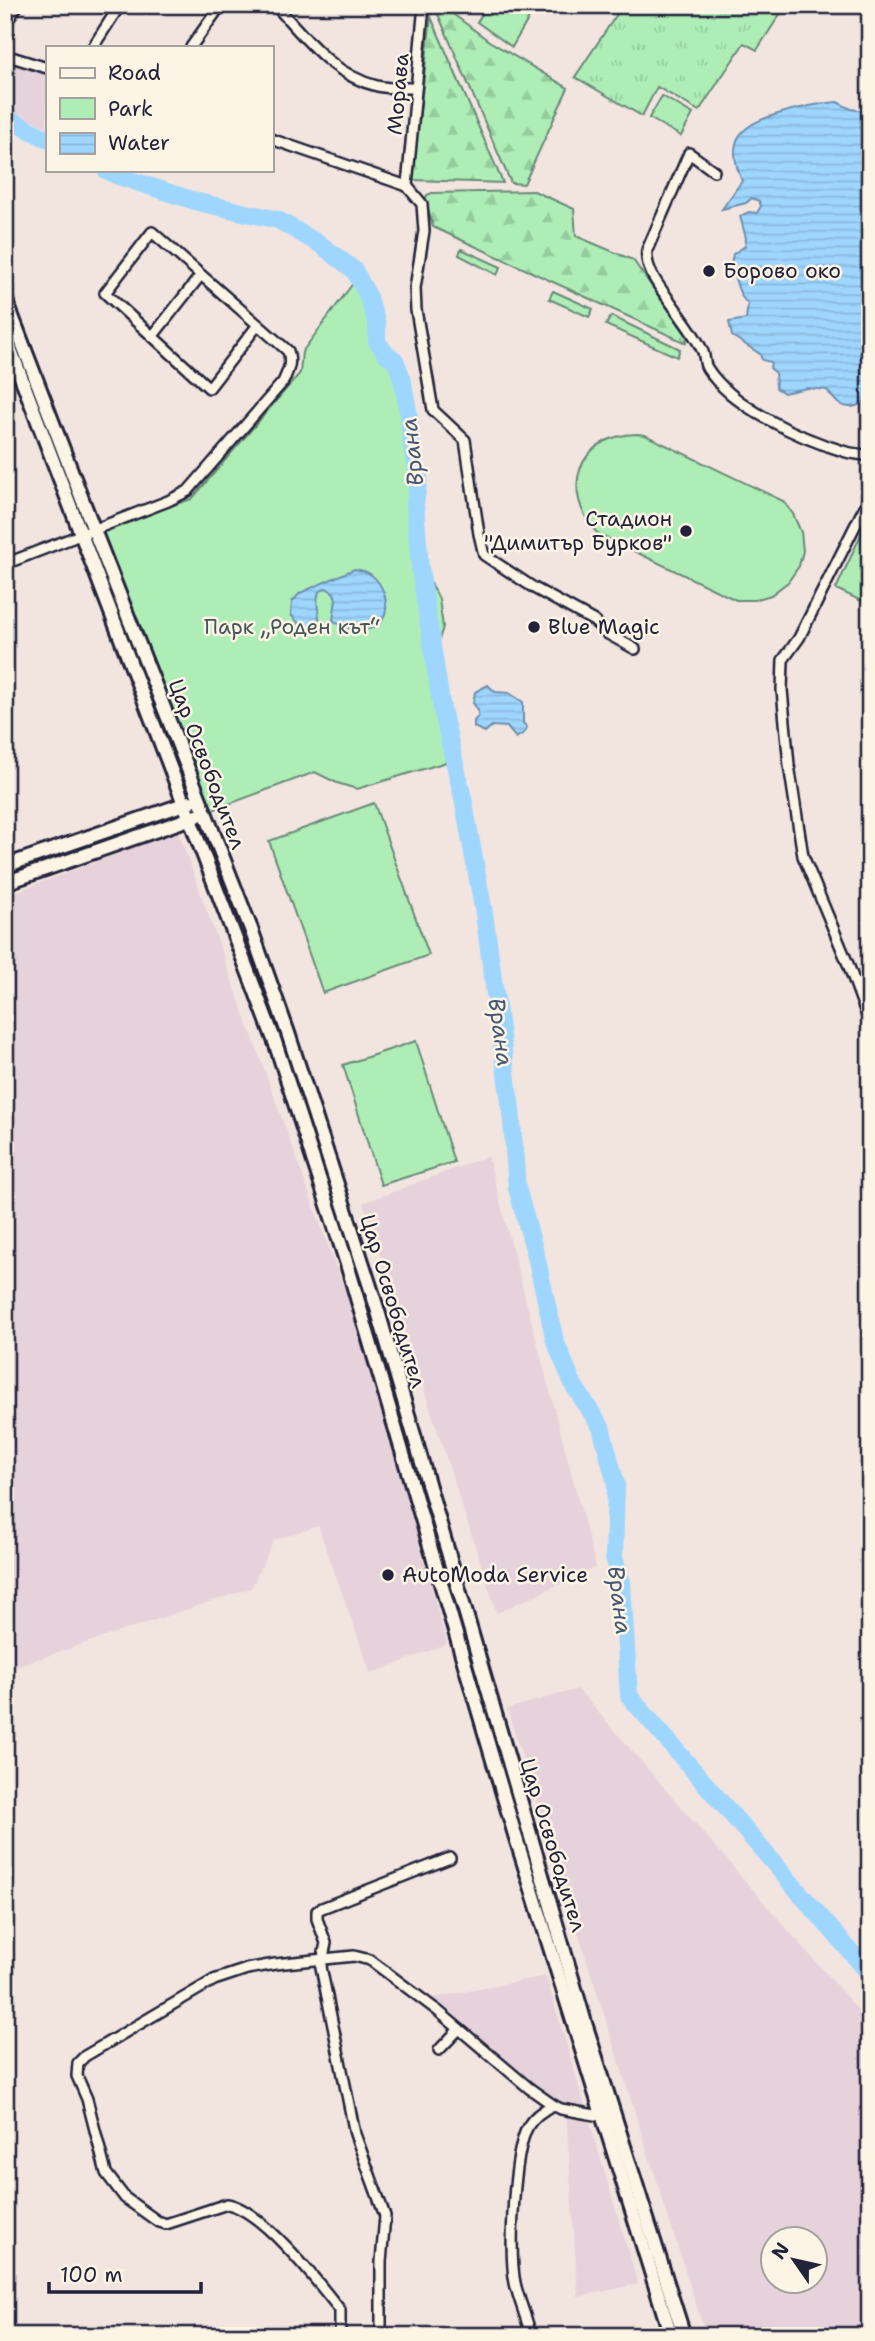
<svg xmlns="http://www.w3.org/2000/svg" width="875" height="2341" viewBox="0 0 875 2341" font-family="'Shantell Sans',sans-serif">
  <style>
    .built { fill: #e6d2da; fill-rule: evenodd }
    .grass { fill: url(#grass-tufts); stroke: #688878; stroke-width: 2 }
    .forest { fill: url(#forest-firs); stroke: #688878; stroke-width: 2 }
    .park { fill: #aeeeb6; stroke: #688878; stroke-width: 2 }
    .water { fill: url(#water-rules); stroke: #6c8eb0; stroke-width: 2 }
    .lines { fill: none; stroke-linecap: round; stroke-linejoin: round }
    .river { stroke: #9ed6fe; stroke-width: 18 }
    .street-casing { stroke: #22223b; stroke-width: 14 }
    .secondary-casing { stroke: #22223b; stroke-width: 18 }
    .street { stroke: #fcf5e5; stroke-width: 9 }
    .secondary { stroke: #fcf5e5; stroke-width: 12 }
    .poi-dot { fill: #22223b; stroke: #fcf5e5; stroke-width: 2.5 }
    .labels { text-anchor: middle; dominant-baseline: central; stroke-width: 5; stroke-linejoin: round; paint-order: stroke }
    .street-label { font-size: 21px; fill: #22223b; stroke: #fcf5e5 }
    .poi-label { font-size: 21px; fill: #22223b; stroke: #fcf5e5; text-anchor: start }
    .park-label { font-size: 21px; fill: #45555a; stroke: #fcf5e5 }
    .water-label { font-size: 23px; font-style: italic; fill: #475876; stroke: #fcf5e5 }
  </style>
  <defs>
    <pattern id="grass-tufts" width="24" height="20" patternUnits="userSpaceOnUse" patternTransform="scale(1.75)"><rect width="24" height="20" fill="#aeeeb6"/><path d="M3 7l-1-3M5 7V3M7 7l1-3M15 17l-1-3M17 17v-4M19 17l1-3" fill="none" stroke="#95cc9d"/></pattern>
    <pattern id="forest-firs" width="22" height="20" patternUnits="userSpaceOnUse" patternTransform="scale(1.75)"><rect width="22" height="20" fill="#aeeeb6"/><path d="M5 1l3.5 6h-7zM16 11l3.5 6h-7z" fill="#95cc9d"/></pattern>
    <pattern id="water-rules" width="6" height="5" patternUnits="userSpaceOnUse" patternTransform="scale(1.75)"><rect width="6" height="5" fill="#9ed6fe"/><path d="M0 2.5h6" fill="none" stroke="#88b7db"/></pattern>
  </defs>
  <rect width="100%" height="100%" fill="#f2e5e0"/>
  <filter id="ink" filterUnits="userSpaceOnUse"><feTurbulence type="fractalNoise" baseFrequency=".0143" numOctaves="2"/><feDisplacementMap in="SourceGraphic" scale="14" xChannelSelector="R" yChannelSelector="G"/><feConvolveMatrix kernelMatrix="1 2 1 2 8 2 1 2 1" color-interpolation-filters="sRGB"/></filter>
  <g filter="url(#ink)">
    <g class="built">
      <path d="M 5,55 L 47,68 L 47,128 L 5,107 Z"/>
      <path d="M 178,831 L 336,1268 L 358,1322 L 447,1644 L 371,1674 L 318,1526 L 274,1540 L 251,1588 L 5,1670 L 5,896 Z"/>
      <path d="M 488,1156 L 596,1567 L 497,1613 L 363,1203 Z"/>
      <path d="M 578,1689 L 870,2024 L 870,2328 L 848,2336 L 706,2336 L 507,1709 ZM 774,2240 L 816,2240 L 816,2282 L 774,2282 Z"/>
      <path d="M 546,1976 L 638,2284 L 578,2297 L 566,2110 L 561,2109 L 423,2000 Z"/>
    </g>
    <path class="grass" d="M 623,5 L 786,5 L 757,50 L 744,43 L 699,111 L 657,87 L 642,116 L 575,77 Z"/>
    <g class="forest">
      <path d="M 434,5 L 441,5 L 489,41 L 568,88 L 524,184 L 511,183 Z"/>
      <path d="M 431,17 L 503,183 L 412,180 Z"/>
      <path d="M 534,191 L 574,209 L 576,236 L 633,260 L 687,336 L 686,343 L 433,227 L 425,199 L 427,195 L 432,193 Z"/>
    </g>
    <g class="park">
      <path d="M 488,5 L 523,5 L 533,11 L 512,47 L 477,22 Z"/>
      <path d="M 662,96 L 693,114 L 681,136 L 649,118 Z"/>
      <path d="M 461,249 L 501,267 L 497,275 L 459,255 Z"/>
      <path d="M 357,278 L 401,386 L 411,426 L 415,480 L 411,528 L 428,577 L 439,599 L 443,627 L 436,650 L 450,761 L 357,789 L 337,783 L 315,772 L 210,811 L 98,530 L 192,499 L 300,373 L 302,352 Z"/>
      <path d="M 553,291 L 593,309 L 589,317 L 549,299 Z"/>
      <path d="M 611,316 L 680,349 L 677,357 L 606,325 Z"/>
      <path d="M 637,434 L 645,435 L 783,501 L 793,514 L 801,532 L 803,551 L 799,566 L 788,582 L 771,595 L 754,600 L 736,600 L 598,534 C 559,492 577,435 637,434 Z"/>
      <path d="M 870,515 L 870,605 L 836,589 Z"/>
      <path d="M 374,803 L 429,955 L 323,993 L 269,841 Z"/>
      <path d="M 416,1041 L 454,1162 L 381,1185 L 343,1065 Z"/>
    </g>
    <g class="water">
      <path d="M 837,102 L 851,109 L 870,112 L 870,394 C 865,405 850,411 839,404 C 835,401 830,394 827,390 L 807,388 L 784,393 L 776,388 L 775,372 L 770,368 L 771,362 L 762,360 L 760,354 L 732,336 L 729,322 L 746,319 L 748,304 C 736,293 739,282 730,269 L 733,254 L 745,246 L 746,238 L 740,216 L 749,212 L 757,213 L 761,206 L 759,201 L 752,198 L 746,203 L 722,209 L 742,181 C 725,141 739,125 778,114 C 800,107 814,104 837,102 Z"/>
      <path d="M 354,569 C 360,570 366,571 370,574 C 383,583 391,605 383,619 C 374,635 344,631 333,620 L 336,599 L 334,593 L 326,588 L 319,592 C 314,603 321,615 319,627 L 313,631 L 303,628 L 291,615 L 292,602 L 300,593 Z"/>
      <path d="M 488,685 L 495,692 L 509,693 L 523,702 L 523,723 L 527,727 L 525,732 L 516,738 L 507,727 L 492,726 L 485,732 L 474,727 L 474,721 L 478,716 L 478,710 L 473,703 L 475,692 Z"/>
    </g>
    <g class="lines">
      <g class="river">
        <path d="M 5,117 L 47,139"/>
        <path d="M 106,170 L 118,176 L 198,202 L 278,220 L 321,245 L 354,270 L 367,294 L 377,324 L 377,341 L 386,354 L 395,360 L 402,378 L 409,416 L 412,447 L 419,478 L 415,504 L 420,568 L 442,709 L 463,798 L 484,913 L 511,1109 L 517,1188 L 537,1260 L 555,1341 L 574,1386 L 601,1427 L 616,1484 L 614,1558 L 622,1582 L 629,1696 L 870,1974"/>
      </g>
      <defs>
        <g id="street">
          <path d="M 275,5 C 305,37 332,75 377,86 C 389,89 404,88 416,88"/>
          <path d="M 5,24 L 18,5"/>
          <path d="M 93,47 L 120,5"/>
          <path d="M 191,47 L 221,5"/>
          <path d="M 5,55 L 47,68"/>
          <path d="M 271,139 L 407,186"/>
          <path d="M 714,171 L 689,153 L 647,250 C 644,272 665,293 677,311 C 686,324 697,338 703,352 C 705,357 704,363 707,368 C 732,407 799,438 843,451 C 851,454 861,454 870,456"/>
          <path d="M 407,186 L 422,204 L 424,231 L 415,288 L 416,310 L 433,410 L 465,440 L 479,534 L 484,555 L 534,588 L 594,621 L 608,634 L 635,649"/>
          <path d="M 407,186 L 424,5"/>
          <path d="M 152,337 L 200,276"/>
          <path d="M 5,427 L 7,423"/>
          <path d="M 870,496 L 799,638 L 783,660 L 782,690 L 789,765 L 803,856 L 848,964 L 870,1024"/>
          <path d="M 5,564 L 168,501 L 188,491 L 283,382 C 288,371 292,363 288,351 L 152,232 L 105,293 L 209,388 L 257,326"/>
          <path d="M 439,2050 L 459,2029"/>
          <path d="M 340,2336 L 340,2310 C 318,2282 261,2209 227,2204 L 166,2224 L 157,2221 L 125,2198 L 106,2173 L 87,2099 L 77,2076 L 78,2063 L 85,2056 L 214,1980 L 247,1969 L 275,1964 L 354,1956 L 370,1960 L 438,2011 L 529,2088 L 553,2105 L 561,2109 L 601,2116"/>
          <path d="M 381,2336 L 381,2262 L 385,2216 L 355,2134 L 321,1967 L 326,1943 L 317,1919 L 317,1911 L 322,1908 L 450,1858"/>
          <path d="M 531,2336 C 527,2318 519,2301 515,2283 C 509,2252 513,2153 528,2126 C 534,2116 543,2110 553,2105"/>
        </g>
        <g id="secondary">
          <path d="M 5,298 L 97,538 L 251,929 L 288,1033 L 377,1308 L 585,2023 L 684,2336"/>
          <path d="M 5,335 L 275,1042 L 347,1264 L 515,1835 L 671,2336"/>
          <path d="M 5,866 L 190,802"/>
          <path d="M 5,883 L 197,816"/>
        </g>
      </defs>
      <use href="#street" class="street-casing"/>
      <use href="#secondary" class="secondary-casing"/>
      <use href="#street" class="street"/>
      <use href="#secondary" class="secondary"/>
    </g>
  </g>
  <g class="poi-dot">
    <circle cx="709" cy="271" r="7"/>
    <circle cx="686" cy="531" r="7"/>
    <circle cx="534" cy="627" r="7"/>
    <circle cx="388" cy="1575" r="7"/>
  </g>
  <g class="labels">
    <g class="street-label">
      <text transform="translate(398 94) rotate(-85)">Морава</text>
      <text transform="translate(207 764) rotate(69)">Цар Освободител</text>
      <text transform="translate(393 1301) rotate(73)">Цар Освободител</text>
      <text transform="translate(553 1845) rotate(73)">Цар Освободител</text>
    </g>
    <g class="poi-label">
      <text x="723" y="271">Борово око</text>
      <text x="672" y="519" text-anchor="end">Стадион<tspan x="672" dy="24">"Димитър Бурков"</tspan></text>
      <text x="548" y="627">Blue Magic</text>
      <text x="402" y="1575">AutoModa Service</text>
    </g>
    <g class="park-label">
      <text x="292" y="627">Парк „Роден кът“</text>
    </g>
    <g class="water-label">
      <text transform="translate(412 452) rotate(-96)">Врана</text>
      <text transform="translate(501 1032) rotate(82)">Врана</text>
      <text transform="translate(620 1600) rotate(83)">Врана</text>
    </g>
  </g>
  <rect width="875" height="2341" fill="none" stroke="#fcf5e5" stroke-width="28"/>
  <rect x="14" y="14" width="847" height="2313" fill="none" stroke="#22223b" stroke-width="2.5" filter="url(#ink)"/>
  <rect x="46" y="46" width="228" height="126" fill="#fcf5e5" stroke="#a5a1a1" stroke-width="2"/>
  <rect x="60" y="68" width="35" height="10" fill="#fcf5e5" stroke="#a5a1a1" stroke-width="2"/>
  <text x="108" y="80" font-size="21" fill="#22223b">Road</text>
  <rect x="60" y="98" width="35" height="21" fill="#aeeeb6" stroke="#a5a1a1" stroke-width="2"/>
  <text x="108" y="116" font-size="21" fill="#22223b">Park</text>
  <rect x="60" y="133" width="35" height="21" fill="url(#water-rules)" stroke="#a5a1a1" stroke-width="2"/>
  <text x="108" y="150" font-size="21" fill="#22223b">Water</text>
  <g transform="translate(794 2260) rotate(304)"><circle r="33" fill="#fcf5e5" stroke="#a5a1a1" stroke-width="2"/>
  <path d="M0-5L12 26L0 18L-12 26Z" fill="#22223b"/>
  <text y="-10" font-size="19" font-weight="bold" text-anchor="middle" fill="#22223b">N</text>
  </g>
  <path d="M49 2282v10h152v-10" fill="none" stroke="#22223b" stroke-width="3.5"/>
  <text x="60" y="2282" font-size="21" fill="#22223b" stroke="#fcf5e5" stroke-width="5" paint-order="stroke">100 m</text>
</svg>
